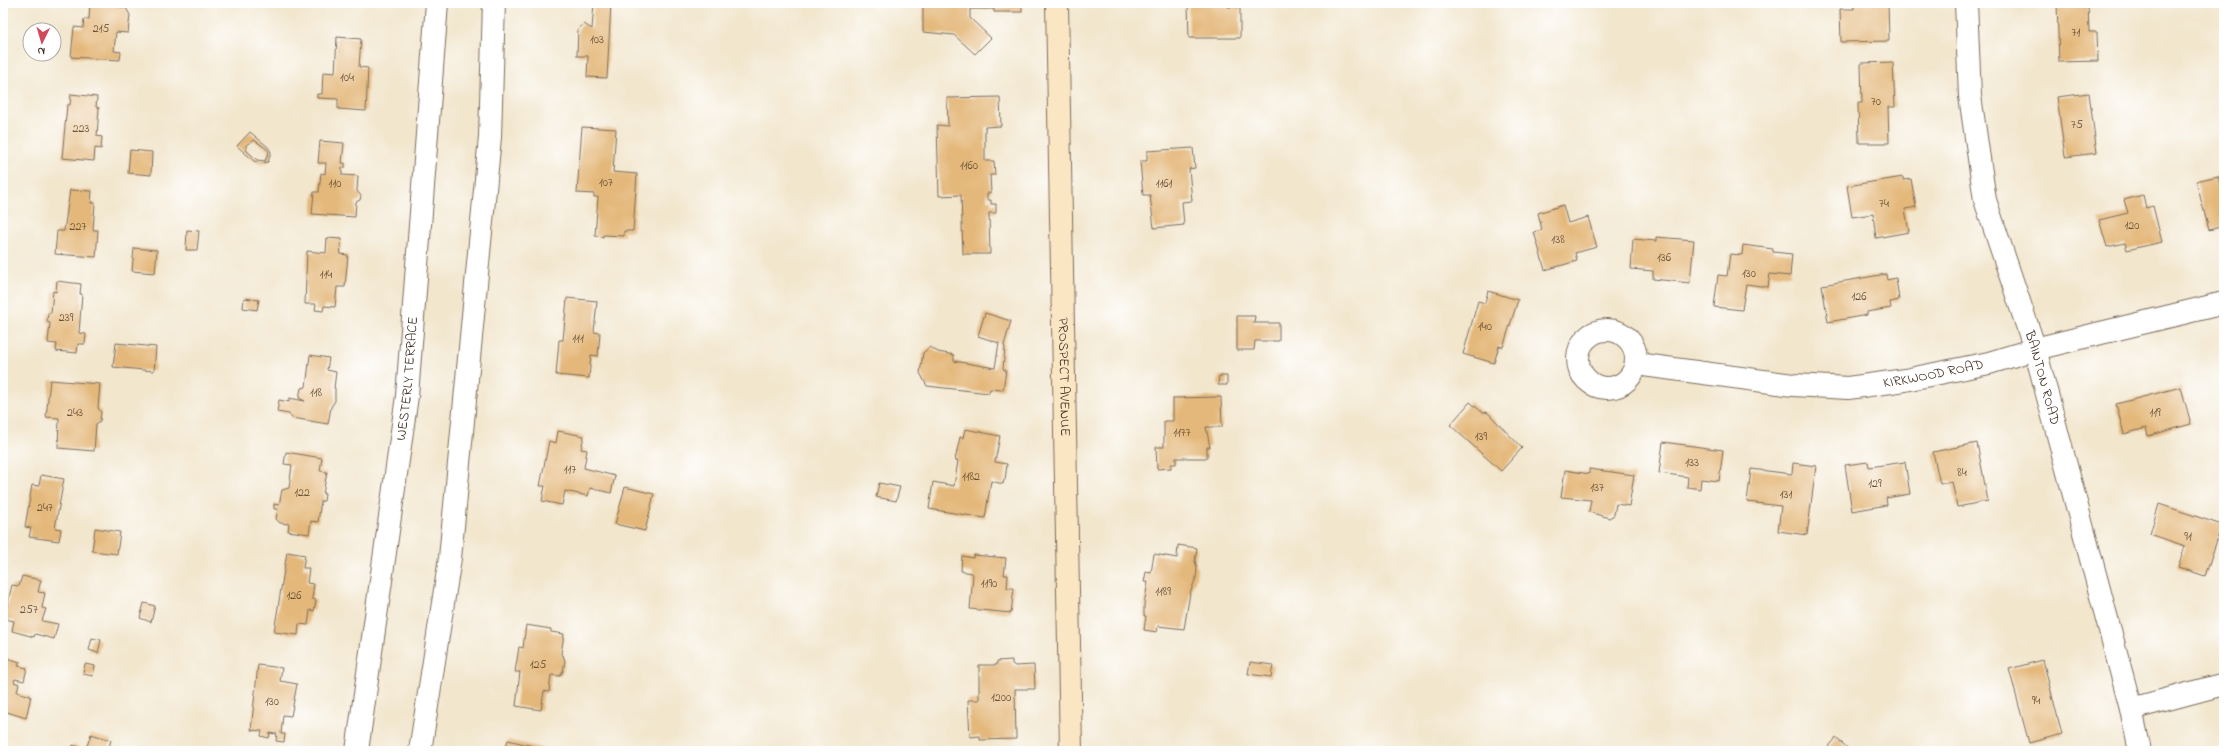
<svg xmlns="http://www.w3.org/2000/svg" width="2227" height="754" viewBox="0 0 2227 754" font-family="'Indie Flower',sans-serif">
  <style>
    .building { fill: #e4b87a; fill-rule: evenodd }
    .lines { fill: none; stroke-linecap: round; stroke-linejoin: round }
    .street-casing { stroke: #7b6c5b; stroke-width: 24 }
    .secondary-casing { stroke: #7b6c5b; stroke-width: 24 }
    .street { stroke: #fff; stroke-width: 22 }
    .secondary { stroke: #fbe6c4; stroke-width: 22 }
    .labels { text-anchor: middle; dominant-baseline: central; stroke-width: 3; stroke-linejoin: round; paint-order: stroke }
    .number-label { font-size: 12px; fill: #654e35 }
    .street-label { font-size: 14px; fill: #3b2a1e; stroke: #fff }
  </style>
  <rect width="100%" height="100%" fill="#fff"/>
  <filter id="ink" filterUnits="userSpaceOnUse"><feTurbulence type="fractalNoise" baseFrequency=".025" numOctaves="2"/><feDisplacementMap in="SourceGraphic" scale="8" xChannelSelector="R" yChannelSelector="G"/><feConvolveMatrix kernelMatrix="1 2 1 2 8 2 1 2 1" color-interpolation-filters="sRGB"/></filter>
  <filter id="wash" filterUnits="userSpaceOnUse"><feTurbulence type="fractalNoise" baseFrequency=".012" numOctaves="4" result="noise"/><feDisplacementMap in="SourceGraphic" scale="16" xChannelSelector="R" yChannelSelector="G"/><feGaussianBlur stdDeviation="0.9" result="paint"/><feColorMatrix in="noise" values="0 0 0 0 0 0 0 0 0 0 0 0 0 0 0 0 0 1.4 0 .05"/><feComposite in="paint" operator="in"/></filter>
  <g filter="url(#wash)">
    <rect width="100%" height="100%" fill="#f2e6cd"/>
    <g id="blocks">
      <g class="building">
        <path d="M 90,3 L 120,3 L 119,7 L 126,8 L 130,15 L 128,33 L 116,32 L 114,51 L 121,52 L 120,60 L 71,57 L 74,27 L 83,28 L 84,19 L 89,19 Z"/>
        <path d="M 594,3 L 611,3 L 607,78 L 587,77 L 588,56 L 577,56 L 578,29 L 584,24 L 592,29 Z"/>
        <path d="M 923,3 L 1022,3 L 1022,12 L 994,12 L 994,9 L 970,9 L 970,18 L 991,38 L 975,54 L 954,35 L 923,32 Z"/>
        <path d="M 1188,3 L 1228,3 L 1228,7 L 1240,7 L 1240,38 L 1189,38 Z"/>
        <path d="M 1854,3 L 1888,3 L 1889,41 L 1841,42 L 1840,9 L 1854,9 Z"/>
        <path d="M 2057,3 L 2088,3 L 2089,32 L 2097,32 L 2098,61 L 2059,62 Z"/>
        <path d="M 337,37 L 361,39 L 359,67 L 368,68 L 366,111 L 338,109 L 338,99 L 317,98 L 317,94 L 322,94 L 323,72 L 335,73 Z"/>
        <path d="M 1893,62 L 1895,107 L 1888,107 L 1889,143 L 1859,143 L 1858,103 L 1862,103 L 1861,63 Z"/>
        <path d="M 2089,93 L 2097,153 L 2065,157 L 2057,97 Z"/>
        <path d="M 71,94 L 97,97 L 96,107 L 99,108 L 97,136 L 102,137 L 101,149 L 95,148 L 94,161 L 62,158 L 67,105 L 70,105 Z"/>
        <path d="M 1000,97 L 1001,126 L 985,127 L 985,161 L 994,161 L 995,175 L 990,175 L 991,193 L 987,193 L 987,200 L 991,200 L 991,204 L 996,204 L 996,213 L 989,213 L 990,254 L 963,254 L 961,195 L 939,196 L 937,125 L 948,126 L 947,98 Z"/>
        <path d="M 582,127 L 616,129 L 613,172 L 637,174 L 633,231 L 624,231 L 624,236 L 603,235 L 603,237 L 595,236 L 598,197 L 594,197 L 594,194 L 577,193 Z"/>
        <path d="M 250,132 L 268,147 L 271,152 L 268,162 L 261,163 L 254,161 L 237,146 ZM 254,140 L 266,148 L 269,152 L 265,161 L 257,160 L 246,150 L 246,145 Z"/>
        <path d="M 320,141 L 344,143 L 342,163 L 345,163 L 345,168 L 342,167 L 342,175 L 358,176 L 357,191 L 361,196 L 360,200 L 356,202 L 355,217 L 312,214 L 314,192 L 319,192 L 321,173 L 325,174 L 326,163 L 318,163 Z"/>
        <path d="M 1193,148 L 1195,168 L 1189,169 L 1192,201 L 1182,202 L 1184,225 L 1154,228 L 1150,195 L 1143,195 L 1140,161 L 1147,161 L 1147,151 Z"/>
        <path d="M 130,150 L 152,152 L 151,175 L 128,173 Z"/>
        <path d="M 2218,176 L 2221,187 L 2224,186 L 2224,226 L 2209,230 L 2196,181 Z"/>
        <path d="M 1903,177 L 1903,180 L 1911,179 L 1916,207 L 1905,209 L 1909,232 L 1876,238 L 1873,214 L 1852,217 L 1847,186 Z"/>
        <path d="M 70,190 L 92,191 L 91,203 L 95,203 L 93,230 L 98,230 L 96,257 L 55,254 L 57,231 L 64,231 Z"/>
        <path d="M 2143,195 L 2146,208 L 2153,206 L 2162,242 L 2127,250 L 2125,243 L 2107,247 L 2099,220 L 2128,213 L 2124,200 Z"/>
        <path d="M 1563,205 L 1568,223 L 1588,217 L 1597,247 L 1575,253 L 1577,261 L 1545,270 L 1534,232 L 1542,230 L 1538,213 Z"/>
        <path d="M 187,230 L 199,231 L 197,250 L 186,250 Z"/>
        <path d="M 1656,237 L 1694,240 L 1690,283 L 1653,279 L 1653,271 L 1631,269 L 1633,239 L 1656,241 Z"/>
        <path d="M 327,238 L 342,239 L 340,254 L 348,255 L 345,287 L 337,287 L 335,307 L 324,306 L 323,311 L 315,310 L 316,304 L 305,304 L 307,251 L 326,253 Z"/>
        <path d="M 1743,245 L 1773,249 L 1773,252 L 1792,254 L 1790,276 L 1770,274 L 1768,287 L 1746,284 L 1742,310 L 1714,307 L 1718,275 L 1727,276 L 1730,254 L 1742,255 Z"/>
        <path d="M 134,248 L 157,250 L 155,273 L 132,271 Z"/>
        <path d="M 1886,274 L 1887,280 L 1896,278 L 1899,300 L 1890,302 L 1891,308 L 1867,312 L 1867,315 L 1828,322 L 1822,285 Z"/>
        <path d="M 57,281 L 81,284 L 80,294 L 82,294 L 79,333 L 86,334 L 85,344 L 78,344 L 77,353 L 56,351 L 57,344 L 48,343 L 50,323 L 47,322 L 48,313 L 51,313 L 53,291 L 56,292 Z"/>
        <path d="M 1488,291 L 1518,300 L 1503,347 L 1499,346 L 1494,363 L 1463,354 L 1478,301 L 1485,303 Z"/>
        <path d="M 244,298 L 259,300 L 257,310 L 243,308 Z"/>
        <path d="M 567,298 L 597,301 L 594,332 L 600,333 L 598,356 L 591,355 L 589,378 L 556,375 L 559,340 L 563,340 Z"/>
        <path d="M 985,313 L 1011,321 L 1004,345 L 1005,348 L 1003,369 L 1006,370 L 1003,390 L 990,389 L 989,393 L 927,386 L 920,373 L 923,353 L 930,347 L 938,352 L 954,355 L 954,361 L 995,368 L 999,343 L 978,336 Z"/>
        <path d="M 1237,316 L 1255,316 L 1254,323 L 1279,323 L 1279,341 L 1255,341 L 1254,350 L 1237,350 Z"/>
        <path d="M 116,343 L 156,347 L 154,371 L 113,367 Z"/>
        <path d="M 310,355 L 329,358 L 327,370 L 336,372 L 334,388 L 335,388 L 335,401 L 331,407 L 328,424 L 292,418 L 289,414 L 277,412 L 279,400 L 289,402 L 289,398 L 305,401 L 299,398 L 301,388 L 306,387 Z"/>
        <path d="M 1219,376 L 1227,376 L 1227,385 L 1218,385 Z"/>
        <path d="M 50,380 L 100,384 L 98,408 L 101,412 L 100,421 L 96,424 L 94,451 L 58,448 L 59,418 L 46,417 Z"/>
        <path d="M 2181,387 L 2191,424 L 2148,436 L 2146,428 L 2124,434 L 2116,404 Z"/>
        <path d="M 1221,397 L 1222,427 L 1206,427 L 1210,447 L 1207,447 L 1207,458 L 1176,458 L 1176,464 L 1171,464 L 1171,468 L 1157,469 L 1156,447 L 1164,447 L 1164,421 L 1173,421 L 1173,398 Z"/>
        <path d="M 1470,402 L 1483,413 L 1487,412 L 1522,448 L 1501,471 L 1450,425 Z"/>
        <path d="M 965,429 L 1000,436 L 995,462 L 1007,464 L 1005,480 L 1004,480 L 1003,484 L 991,481 L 985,518 L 929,509 L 933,482 L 954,486 L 958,461 L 955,460 L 960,437 L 963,438 Z"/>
        <path d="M 558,431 L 584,436 L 581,449 L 587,450 L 584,468 L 615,476 L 611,493 L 590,488 L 588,496 L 565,491 L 562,505 L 542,501 L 545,486 L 540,486 L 549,441 L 556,443 Z"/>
        <path d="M 1663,442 L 1723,450 L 1719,481 L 1701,479 L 1700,489 L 1687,487 L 1688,477 L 1659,473 Z"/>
        <path d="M 1977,443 L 1988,501 L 1957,507 L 1952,481 L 1940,484 L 1933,452 Z"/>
        <path d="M 286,452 L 322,458 L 320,471 L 327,472 L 323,494 L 325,494 L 324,501 L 321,501 L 318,522 L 311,521 L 309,534 L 288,531 L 289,524 L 280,523 L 276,519 L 278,509 L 274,509 L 274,504 L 279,505 L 282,490 L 289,488 L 292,465 L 284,464 Z"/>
        <path d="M 1868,462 L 1869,467 L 1905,462 L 1910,494 L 1886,498 L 1887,505 L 1852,511 L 1845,465 Z"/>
        <path d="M 1793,463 L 1816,466 L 1807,535 L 1778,531 L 1781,506 L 1747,502 L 1751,469 L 1792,474 Z"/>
        <path d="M 1589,469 L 1634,475 L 1629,506 L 1616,504 L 1614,515 L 1609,518 L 1589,512 L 1591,500 L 1561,497 L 1565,470 L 1589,474 Z"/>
        <path d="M 41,475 L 64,479 L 55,528 L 61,529 L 59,541 L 29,537 L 31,528 L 25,527 L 32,485 L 39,486 Z"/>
        <path d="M 879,483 L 900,487 L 896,501 L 876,497 Z"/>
        <path d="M 625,487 L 654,494 L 645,531 L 615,524 Z"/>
        <path d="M 2159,504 L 2222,525 L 2205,576 L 2178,567 L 2185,546 L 2150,534 Z"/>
        <path d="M 95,528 L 120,532 L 117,554 L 92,551 Z"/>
        <path d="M 1178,545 L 1197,548 L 1195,561 L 1197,568 L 1196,578 L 1190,593 L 1184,629 L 1158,626 L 1157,632 L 1144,630 L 1146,616 L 1144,616 L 1144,604 L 1148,582 L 1144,582 L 1146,572 L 1151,573 L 1154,554 L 1177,558 Z"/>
        <path d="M 287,552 L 305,555 L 303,568 L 309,568 L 307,583 L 314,584 L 312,599 L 316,600 L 314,611 L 310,610 L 308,625 L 299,624 L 298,635 L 274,632 Z"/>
        <path d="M 974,555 L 1006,558 L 1004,575 L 1008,575 L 1007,588 L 1014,588 L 1011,613 L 970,609 L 973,575 L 972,573 L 961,571 L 962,556 L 973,558 Z"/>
        <path d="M 22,576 L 41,580 L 38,592 L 45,593 L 42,608 L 46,609 L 42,621 L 58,624 L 54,639 L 35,634 L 34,637 L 12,631 L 14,621 L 4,619 L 12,585 L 19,586 Z"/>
        <path d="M 144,603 L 155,606 L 151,622 L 140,618 Z"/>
        <path d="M 526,625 L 551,629 L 551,632 L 564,634 L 561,654 L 563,655 L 565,661 L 563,671 L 560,676 L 551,675 L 549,692 L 544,691 L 541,710 L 516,706 L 520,672 L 515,672 L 519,647 L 523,648 Z"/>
        <path d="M 92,638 L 101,640 L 98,653 L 89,650 Z"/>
        <path d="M 3,657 L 20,662 L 18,666 L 27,668 L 24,681 L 15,679 L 14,682 L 19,684 L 17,692 L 31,696 L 26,718 L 4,711 L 6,704 L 3,703 Z"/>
        <path d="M 1012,660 L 1012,664 L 1015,666 L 1034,665 L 1035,689 L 1015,689 L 1016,739 L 980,740 L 980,736 L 970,737 L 968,700 L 979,700 L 979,665 L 997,665 L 997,661 Z"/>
        <path d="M 2043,660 L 2062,734 L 2029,743 L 2009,669 Z"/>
        <path d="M 1250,662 L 1273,665 L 1271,677 L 1248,674 Z"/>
        <path d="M 85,664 L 95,666 L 93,676 L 83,674 Z"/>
        <path d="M 258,665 L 282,668 L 280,681 L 297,684 L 291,716 L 283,715 L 281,734 L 285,734 L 284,742 L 276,741 L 277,734 L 270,733 L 269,738 L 261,736 L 262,731 L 251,730 Z"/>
        <path d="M 91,734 L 111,740 L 108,751 L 71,751 L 73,745 L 86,749 Z"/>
        <path d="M 1836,738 L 1851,751 L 1825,751 Z"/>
        <path d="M 508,740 L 545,749 L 544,751 L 504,751 Z"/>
      </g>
    </g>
  </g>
  <g filter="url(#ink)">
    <use href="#blocks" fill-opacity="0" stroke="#7b6c5b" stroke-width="1"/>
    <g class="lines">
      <defs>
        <g id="street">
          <path id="s1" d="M 1966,3 L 1970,96 L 1985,200 L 2035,349 L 2131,709 L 2140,751"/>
          <circle cx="1607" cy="359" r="29"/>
          <path id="s2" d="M 1636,364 L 1793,385 L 1848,388 L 1905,380 L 1989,363 L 2035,349 L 2224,303"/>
          <path d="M 2131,709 L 2224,684"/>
          <path id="s3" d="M 357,751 L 407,396 L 437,3"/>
          <path d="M 420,751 L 450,558 L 490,137 L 494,3"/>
        </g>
        <g id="secondary">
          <path id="s4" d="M 1057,3 L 1071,751"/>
        </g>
      </defs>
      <use href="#street" class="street-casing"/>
      <use href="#secondary" class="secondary-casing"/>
      <use href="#street" class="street"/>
      <use href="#secondary" class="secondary"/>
    </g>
  </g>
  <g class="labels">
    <g class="number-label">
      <text x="101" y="29">215</text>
      <text x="2076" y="33">71</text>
      <text x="597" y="40">103</text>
      <text x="347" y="78">104</text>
      <text x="1876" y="102">70</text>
      <text x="2077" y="125">75</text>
      <text x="81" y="129">223</text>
      <text x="969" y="166">1160</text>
      <text x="606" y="183">107</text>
      <text x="335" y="184">110</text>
      <text x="1164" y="184">1161</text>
      <text x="1884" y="204">74</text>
      <text x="2132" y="226">120</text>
      <text x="78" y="227">227</text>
      <text x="1558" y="240">138</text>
      <text x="1664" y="258">136</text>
      <text x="1749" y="274">130</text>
      <text x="326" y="275">114</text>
      <text x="1859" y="297">126</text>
      <text x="66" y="318">239</text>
      <text x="1485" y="327">140</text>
      <text x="578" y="339">111</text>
      <text x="316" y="393">118</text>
      <text x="75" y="413">243</text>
      <text x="2155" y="413">119</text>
      <text x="1182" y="433">1177</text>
      <text x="1481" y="437">139</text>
      <text x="1692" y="463">133</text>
      <text x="570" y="470">117</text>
      <text x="1962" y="473">84</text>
      <text x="971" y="477">1182</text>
      <text x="1875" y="484">129</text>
      <text x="1597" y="488">137</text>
      <text x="302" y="493">122</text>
      <text x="1786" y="495">131</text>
      <text x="45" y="508">247</text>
      <text x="2188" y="537">91</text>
      <text x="989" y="584">1190</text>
      <text x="1163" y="592">1189</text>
      <text x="294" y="596">126</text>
      <text x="29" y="610">257</text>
      <text x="538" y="665">125</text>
      <text x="1001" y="698">1200</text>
      <text x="2036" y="701">94</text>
      <text x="272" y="702">130</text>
    </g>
    <g class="street-label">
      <text stroke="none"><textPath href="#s2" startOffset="300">KIRKWOOD ROAD</textPath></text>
      <text stroke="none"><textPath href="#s4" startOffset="374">PROSPECT AVENUE</textPath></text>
      <text stroke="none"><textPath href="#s3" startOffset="376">WESTERLY TERRACE</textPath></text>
      <text stroke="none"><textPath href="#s1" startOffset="385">BAINTON ROAD</textPath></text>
    </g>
  </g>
  <rect width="2227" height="754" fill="none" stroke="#fff" stroke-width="16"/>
  <g transform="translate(42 42) rotate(185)"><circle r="19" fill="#ffffff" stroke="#b1aaa5"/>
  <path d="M0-3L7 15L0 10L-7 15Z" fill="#d1495b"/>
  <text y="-6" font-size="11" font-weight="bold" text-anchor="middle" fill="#3b2a1e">N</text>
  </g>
</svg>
